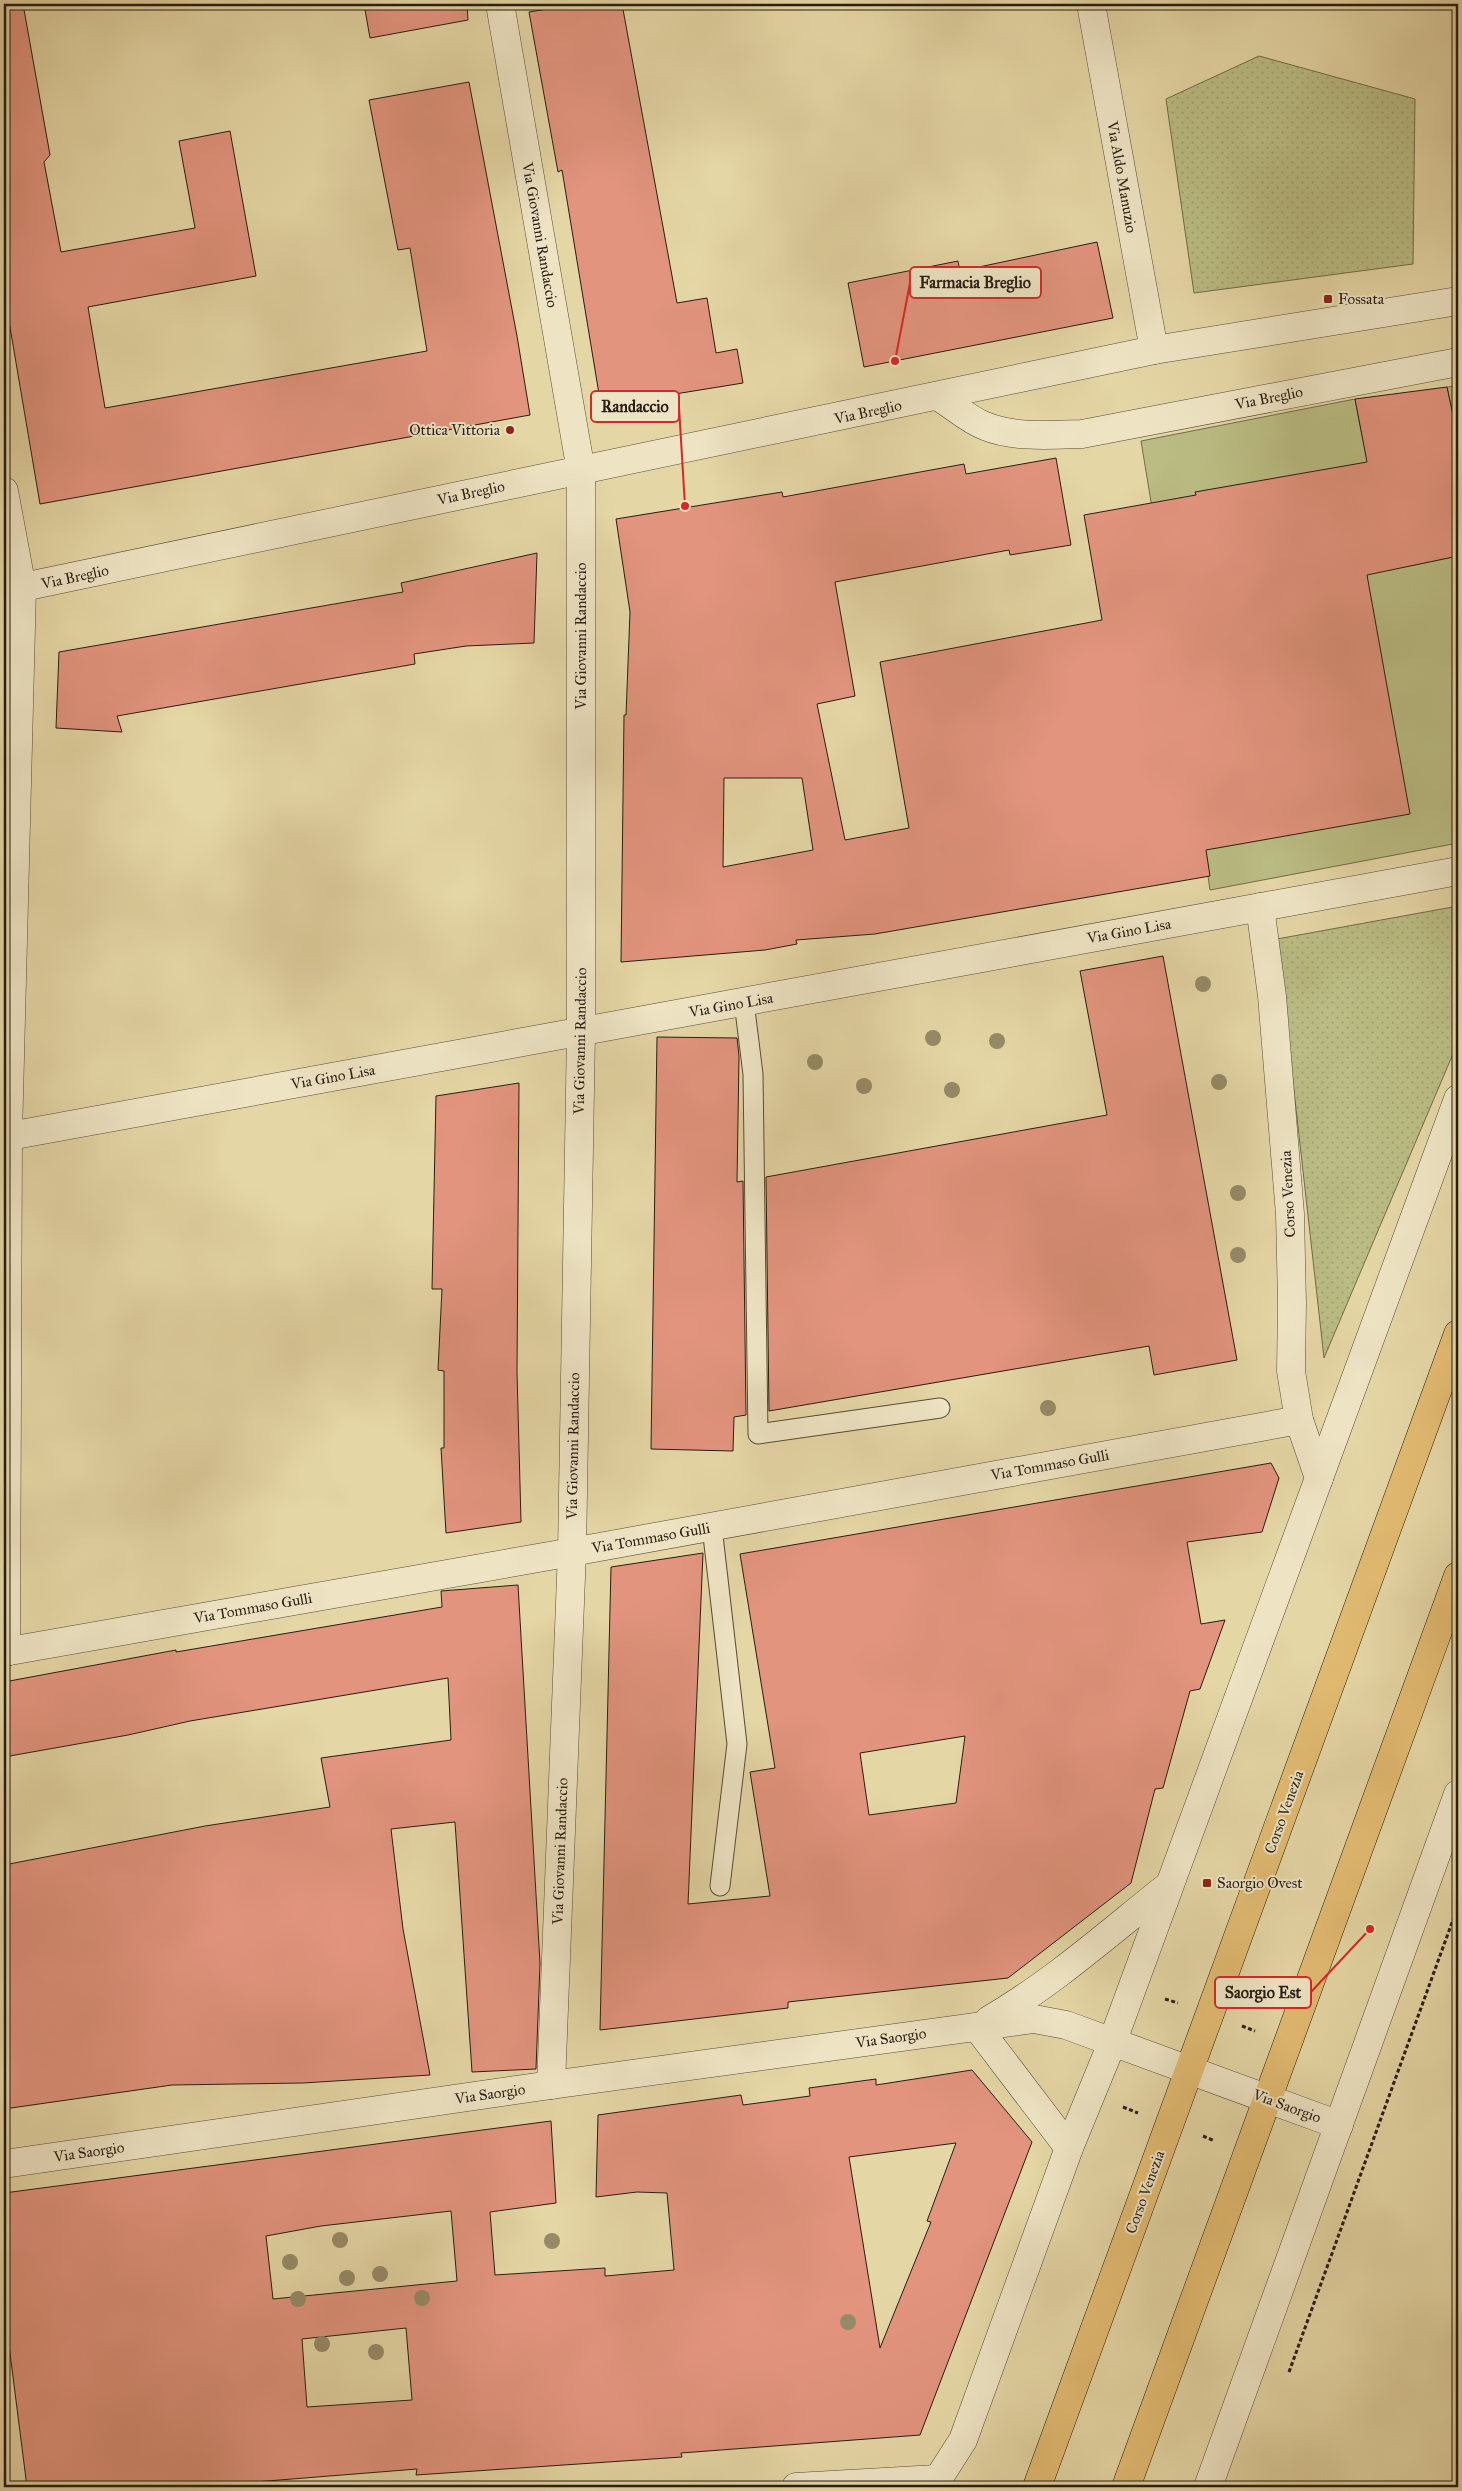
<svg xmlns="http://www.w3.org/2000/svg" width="1462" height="2491" viewBox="0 0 1462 2491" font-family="'IM FELL Great Primer',serif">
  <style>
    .grass { fill: url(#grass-dots); stroke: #706c4a }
    .park { fill: #babc83; stroke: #706c4a }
    .building { fill: #e2947e; stroke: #271d12; fill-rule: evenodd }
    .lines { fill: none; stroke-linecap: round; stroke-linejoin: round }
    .service-casing { stroke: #564b37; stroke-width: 21 }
    .minor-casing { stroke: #564b37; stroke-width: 29 }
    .tertiary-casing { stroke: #564b37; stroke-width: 29 }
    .primary-casing { stroke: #271d12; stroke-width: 29 }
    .path { stroke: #271d12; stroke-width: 3; stroke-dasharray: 4 2.5; stroke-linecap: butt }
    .service { stroke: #eee4c4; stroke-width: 19 }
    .minor { stroke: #eee4c4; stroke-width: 28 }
    .tertiary { stroke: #eee4c4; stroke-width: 28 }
    .primary { stroke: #e2bb72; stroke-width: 28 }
    .tree { fill: #958b67 }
    .poi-dot { fill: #8f2418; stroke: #eee4c4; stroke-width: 2 }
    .labels { text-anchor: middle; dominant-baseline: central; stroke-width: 4; stroke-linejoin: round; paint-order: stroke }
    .street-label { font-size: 15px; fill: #271d12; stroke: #eee4c4 }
    .poi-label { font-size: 15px; fill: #271d12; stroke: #eee4c4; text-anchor: start }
    .leader { fill: none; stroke: #d62828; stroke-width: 2 }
    .callout-dot { fill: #d62828; stroke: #eee4c4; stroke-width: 2 }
    .callout { fill: #eee4c4; stroke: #d62828; stroke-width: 2 }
    .callout-label { font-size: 16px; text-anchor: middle; font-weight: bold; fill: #271d12 }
  </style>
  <defs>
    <pattern id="grass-dots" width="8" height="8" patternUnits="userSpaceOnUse" patternTransform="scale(1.25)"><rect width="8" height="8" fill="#babc83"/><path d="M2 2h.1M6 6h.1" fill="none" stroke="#a0a170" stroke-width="1.8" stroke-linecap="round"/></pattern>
  </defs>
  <rect width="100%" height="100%" fill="#e5d6a5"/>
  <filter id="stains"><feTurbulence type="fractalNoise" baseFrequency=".004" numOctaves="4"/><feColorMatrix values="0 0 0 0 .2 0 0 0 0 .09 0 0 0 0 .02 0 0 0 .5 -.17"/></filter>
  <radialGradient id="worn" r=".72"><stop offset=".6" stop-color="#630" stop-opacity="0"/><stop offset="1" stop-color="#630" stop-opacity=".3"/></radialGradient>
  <g class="grass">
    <path d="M 1259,56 L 1415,99 L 1413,264 L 1194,293 L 1166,99 Z"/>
    <path d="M 1458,906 L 1458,1042 L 1324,1358 L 1277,939 Z"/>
  </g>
  <g class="park">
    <path d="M 1458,386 L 1458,439 L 1447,387 Z"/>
    <path d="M 1355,399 L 1389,570 L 1458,556 L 1458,843 L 1210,890 L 1174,641 L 1141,441 Z"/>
  </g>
  <g class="building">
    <path d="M 4,4 L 23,4 L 50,155 L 44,162 L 61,252 L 195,228 L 179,141 L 230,131 L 256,276 L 88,307 L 105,408 L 427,351 L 410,248 L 398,250 L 369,100 L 469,82 L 517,336 L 530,415 L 40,504 L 4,292 Z"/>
    <path d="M 364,4 L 467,4 L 468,20 L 370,38 Z"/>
    <path d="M 578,4 L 622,4 L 677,303 L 707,298 L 716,353 L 737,349 L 743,383 L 601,406 L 562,170 L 558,172 L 529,12 Z"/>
    <path d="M 1097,242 L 1113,318 L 864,367 L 848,283 L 958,261 L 960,271 Z"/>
    <path d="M 1447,387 L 1458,439 L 1458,556 L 1367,575 L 1410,814 L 1206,850 L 1210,876 L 875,934 L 796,940 L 797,944 L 765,950 L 621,962 L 624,715 L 626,715 L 630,612 L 616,519 L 782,492 L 783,497 L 964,464 L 966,474 L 1056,458 L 1071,545 L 1010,555 L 1009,550 L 835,582 L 855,696 L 817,704 L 845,840 L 909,828 L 880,662 L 1102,620 L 1084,515 L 1196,495 L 1195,492 L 1367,462 L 1355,399 ZM 724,778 L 802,778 L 813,850 L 723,867 Z"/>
    <path d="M 537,553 L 534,643 L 466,646 L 414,654 L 415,664 L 117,716 L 122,732 L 56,728 L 59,652 L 403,592 L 401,583 Z"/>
    <path d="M 1163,956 L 1237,1360 L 1154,1375 L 1149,1346 L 769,1411 L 766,1177 L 1107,1115 L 1080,971 Z"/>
    <path d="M 657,1037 L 737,1038 L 739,1056 L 737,1182 L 743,1181 L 746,1415 L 734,1417 L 733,1451 L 651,1449 Z"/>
    <path d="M 519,1083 L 517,1372 L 521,1522 L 446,1533 L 441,1448 L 444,1448 L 444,1371 L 438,1370 L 442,1289 L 432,1289 L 436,1096 Z"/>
    <path d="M 1271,1463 L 1279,1478 L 1262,1532 L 1187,1542 L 1201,1624 L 1225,1620 L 1200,1689 L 1190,1691 L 1163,1788 L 1155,1789 L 1131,1883 L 1008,1978 L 788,2002 L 788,2008 L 600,2030 L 611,1567 L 703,1553 L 688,1904 L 770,1896 L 750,1772 L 775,1768 L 740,1554 ZM 965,1736 L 956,1803 L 869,1815 L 860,1753 Z"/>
    <path d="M 518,1585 L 540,1963 L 536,2069 L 472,2072 L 455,1822 L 391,1829 L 403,1929 L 430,2075 L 303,2083 L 172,2085 L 4,2109 L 4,1865 L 205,1826 L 330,1807 L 321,1758 L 451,1740 L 448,1678 L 190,1721 L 128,1735 L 4,1757 L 4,1682 L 176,1650 L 176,1652 L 442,1607 L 441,1591 Z"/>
    <path d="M 972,2070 L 1032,2142 L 920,2435 L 681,2453 L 682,2457 L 416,2475 L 417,2469 L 192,2487 L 27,2487 L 4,2306 L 4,2193 L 551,2121 L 556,2203 L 490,2212 L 495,2275 L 605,2268 L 605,2276 L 674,2270 L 667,2193 L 637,2192 L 596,2197 L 598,2115 L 741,2095 L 743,2105 L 810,2096 L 809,2088 L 876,2079 L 876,2085 ZM 956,2143 L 927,2221 L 931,2222 L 880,2348 L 849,2157 ZM 451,2211 L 457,2281 L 273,2299 L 266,2236 L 321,2226 ZM 406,2328 L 412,2400 L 307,2407 L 302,2339 Z"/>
  </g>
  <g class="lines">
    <defs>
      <g id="service">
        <path d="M 744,1002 L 753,1074 L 758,1434 L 940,1408"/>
        <path d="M 712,1527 L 737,1744 L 720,1886"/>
      </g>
      <g id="minor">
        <path d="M 500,4 L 581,471 L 581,1032 L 572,1552 L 551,2085"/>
        <path d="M 1091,4 L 1154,350"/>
        <path d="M 939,397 C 954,406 969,420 985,426 C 1014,438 1052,435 1082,434 L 1458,362"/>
        <path d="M 4,491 L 22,588 L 8,1136 L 6,1652"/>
        <path d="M 4,1137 L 1458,871"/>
        <path d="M 1319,1478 L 1458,1099"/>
        <path d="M 4,1652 L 572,1552 L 1299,1420"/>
        <path d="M 989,2020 C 1053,1983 1110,1932 1168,1886"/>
        <path d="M 977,2027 L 1069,2148"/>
        <path d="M 4,2164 L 551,2085 L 1034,2019 L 1066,2025 L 1339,2125"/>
        <path d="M 796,2487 L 937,2479"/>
        <path d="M 933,2487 L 963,2440 L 1069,2148 L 1112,2043 L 1319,1478 L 1299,1420 L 1291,1371 L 1292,1303 L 1290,1214 L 1272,996 L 1260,907"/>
        <path d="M 1208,2487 L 1458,1794"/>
      </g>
      <path id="tertiary" d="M 4,591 L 1154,350 L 1458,301"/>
      <g id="primary">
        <path d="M 1037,2487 L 1458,1334"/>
        <path d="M 1126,2487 L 1458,1576"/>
      </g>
    </defs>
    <use href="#service" class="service-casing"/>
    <use href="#minor" class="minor-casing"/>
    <use href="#tertiary" class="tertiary-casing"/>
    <use href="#primary" class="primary-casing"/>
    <g class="path">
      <path d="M 1165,1999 L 1178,2003"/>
      <path d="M 1242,2026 L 1255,2031"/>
      <path d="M 1123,2107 L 1138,2113"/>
      <path d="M 1203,2136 L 1215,2141"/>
      <path d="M 1289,2372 L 1458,1906"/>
    </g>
    <use href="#service" class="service"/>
    <use href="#minor" class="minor"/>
    <use href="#tertiary" class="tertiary"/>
    <use href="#primary" class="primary"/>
  </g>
  <g class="tree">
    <circle cx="1203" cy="984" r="8"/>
    <circle cx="933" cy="1038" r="8"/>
    <circle cx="997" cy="1041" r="8"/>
    <circle cx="815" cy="1062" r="8"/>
    <circle cx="1219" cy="1082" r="8"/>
    <circle cx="864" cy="1086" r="8"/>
    <circle cx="952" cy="1090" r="8"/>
    <circle cx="1238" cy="1193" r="8"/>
    <circle cx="1238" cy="1255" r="8"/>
    <circle cx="1048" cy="1408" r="8"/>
    <circle cx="340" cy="2240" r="8"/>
    <circle cx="552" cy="2241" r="8"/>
    <circle cx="290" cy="2262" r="8"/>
    <circle cx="380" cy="2274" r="8"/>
    <circle cx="347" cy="2278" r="8"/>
    <circle cx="422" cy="2298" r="8"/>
    <circle cx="298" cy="2299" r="8"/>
    <circle cx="848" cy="2322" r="8"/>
    <circle cx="322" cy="2344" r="8"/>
    <circle cx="376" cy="2352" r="8"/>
  </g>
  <g class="poi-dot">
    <rect x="1323" y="294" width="10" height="10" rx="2.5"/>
    <circle cx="510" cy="430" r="5"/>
    <rect x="1202" y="1878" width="10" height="10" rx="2.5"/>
  </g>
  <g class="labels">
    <g class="street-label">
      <text transform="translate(1122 177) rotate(80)">Via Aldo Manuzio</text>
      <text transform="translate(540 235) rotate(80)">Via Giovanni Randaccio</text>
      <text transform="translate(1269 398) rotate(-11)">Via Breglio</text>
      <text transform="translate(868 412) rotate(-12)">Via Breglio</text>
      <text transform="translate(471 493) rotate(-12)">Via Breglio</text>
      <text transform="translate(75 577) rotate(-12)">Via Breglio</text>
      <text transform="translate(581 636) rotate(-90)">Via Giovanni Randaccio</text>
      <text transform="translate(1129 931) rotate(-10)">Via Gino Lisa</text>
      <text transform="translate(731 1005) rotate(-10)">Via Gino Lisa</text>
      <text transform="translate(580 1041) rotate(-89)">Via Giovanni Randaccio</text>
      <text transform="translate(333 1077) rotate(-10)">Via Gino Lisa</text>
      <text transform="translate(1288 1194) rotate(-93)">Corso Venezia</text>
      <text transform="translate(573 1446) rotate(-89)">Via Giovanni Randaccio</text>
      <text transform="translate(1050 1465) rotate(-10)">Via Tommaso Gulli</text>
      <text transform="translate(651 1538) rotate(-10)">Via Tommaso Gulli</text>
      <text transform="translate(253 1608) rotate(-10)">Via Tommaso Gulli</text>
      <text transform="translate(1284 1812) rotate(-70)">Corso Venezia</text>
      <text transform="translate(560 1851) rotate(-88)">Via Giovanni Randaccio</text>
      <text transform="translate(891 2038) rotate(-8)">Via Saorgio</text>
      <text transform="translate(490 2094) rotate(-8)">Via Saorgio</text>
      <text transform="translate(1287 2106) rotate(20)">Via Saorgio</text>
      <text transform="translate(89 2152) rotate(-8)">Via Saorgio</text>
      <text transform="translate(1145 2192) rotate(-70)">Corso Venezia</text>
    </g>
    <g class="poi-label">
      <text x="1338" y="299">Fossata</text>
      <text x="500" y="430" text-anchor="end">Ottica Vittoria</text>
      <text x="1217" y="1883">Saorgio Ovest</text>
    </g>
  </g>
  <path class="leader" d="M895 361L910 283M685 506L679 407M1370 1929L1311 1992"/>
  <g class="callout-dot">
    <circle cx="895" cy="361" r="5"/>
    <circle cx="685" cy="506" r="5"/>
    <circle cx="1370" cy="1929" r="5"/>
  </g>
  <g class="callout">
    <rect x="910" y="267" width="131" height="31" rx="5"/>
    <rect x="591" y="391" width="88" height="31" rx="5"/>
    <rect x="1215" y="1977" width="96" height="31" rx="5"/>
  </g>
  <g class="callout-label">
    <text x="975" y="288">Farmacia Breglio</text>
    <text x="635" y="412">Randaccio</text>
    <text x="1263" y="1998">Saorgio Est</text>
  </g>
  <rect width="1462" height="2491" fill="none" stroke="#e5d6a5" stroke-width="20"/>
  <rect x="5" y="5" width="1452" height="2481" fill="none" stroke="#271d12" stroke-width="2.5"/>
  <rect x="10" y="10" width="1442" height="2471" fill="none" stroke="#271d12"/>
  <rect width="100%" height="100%" filter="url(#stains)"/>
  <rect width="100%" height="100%" fill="url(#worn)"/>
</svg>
